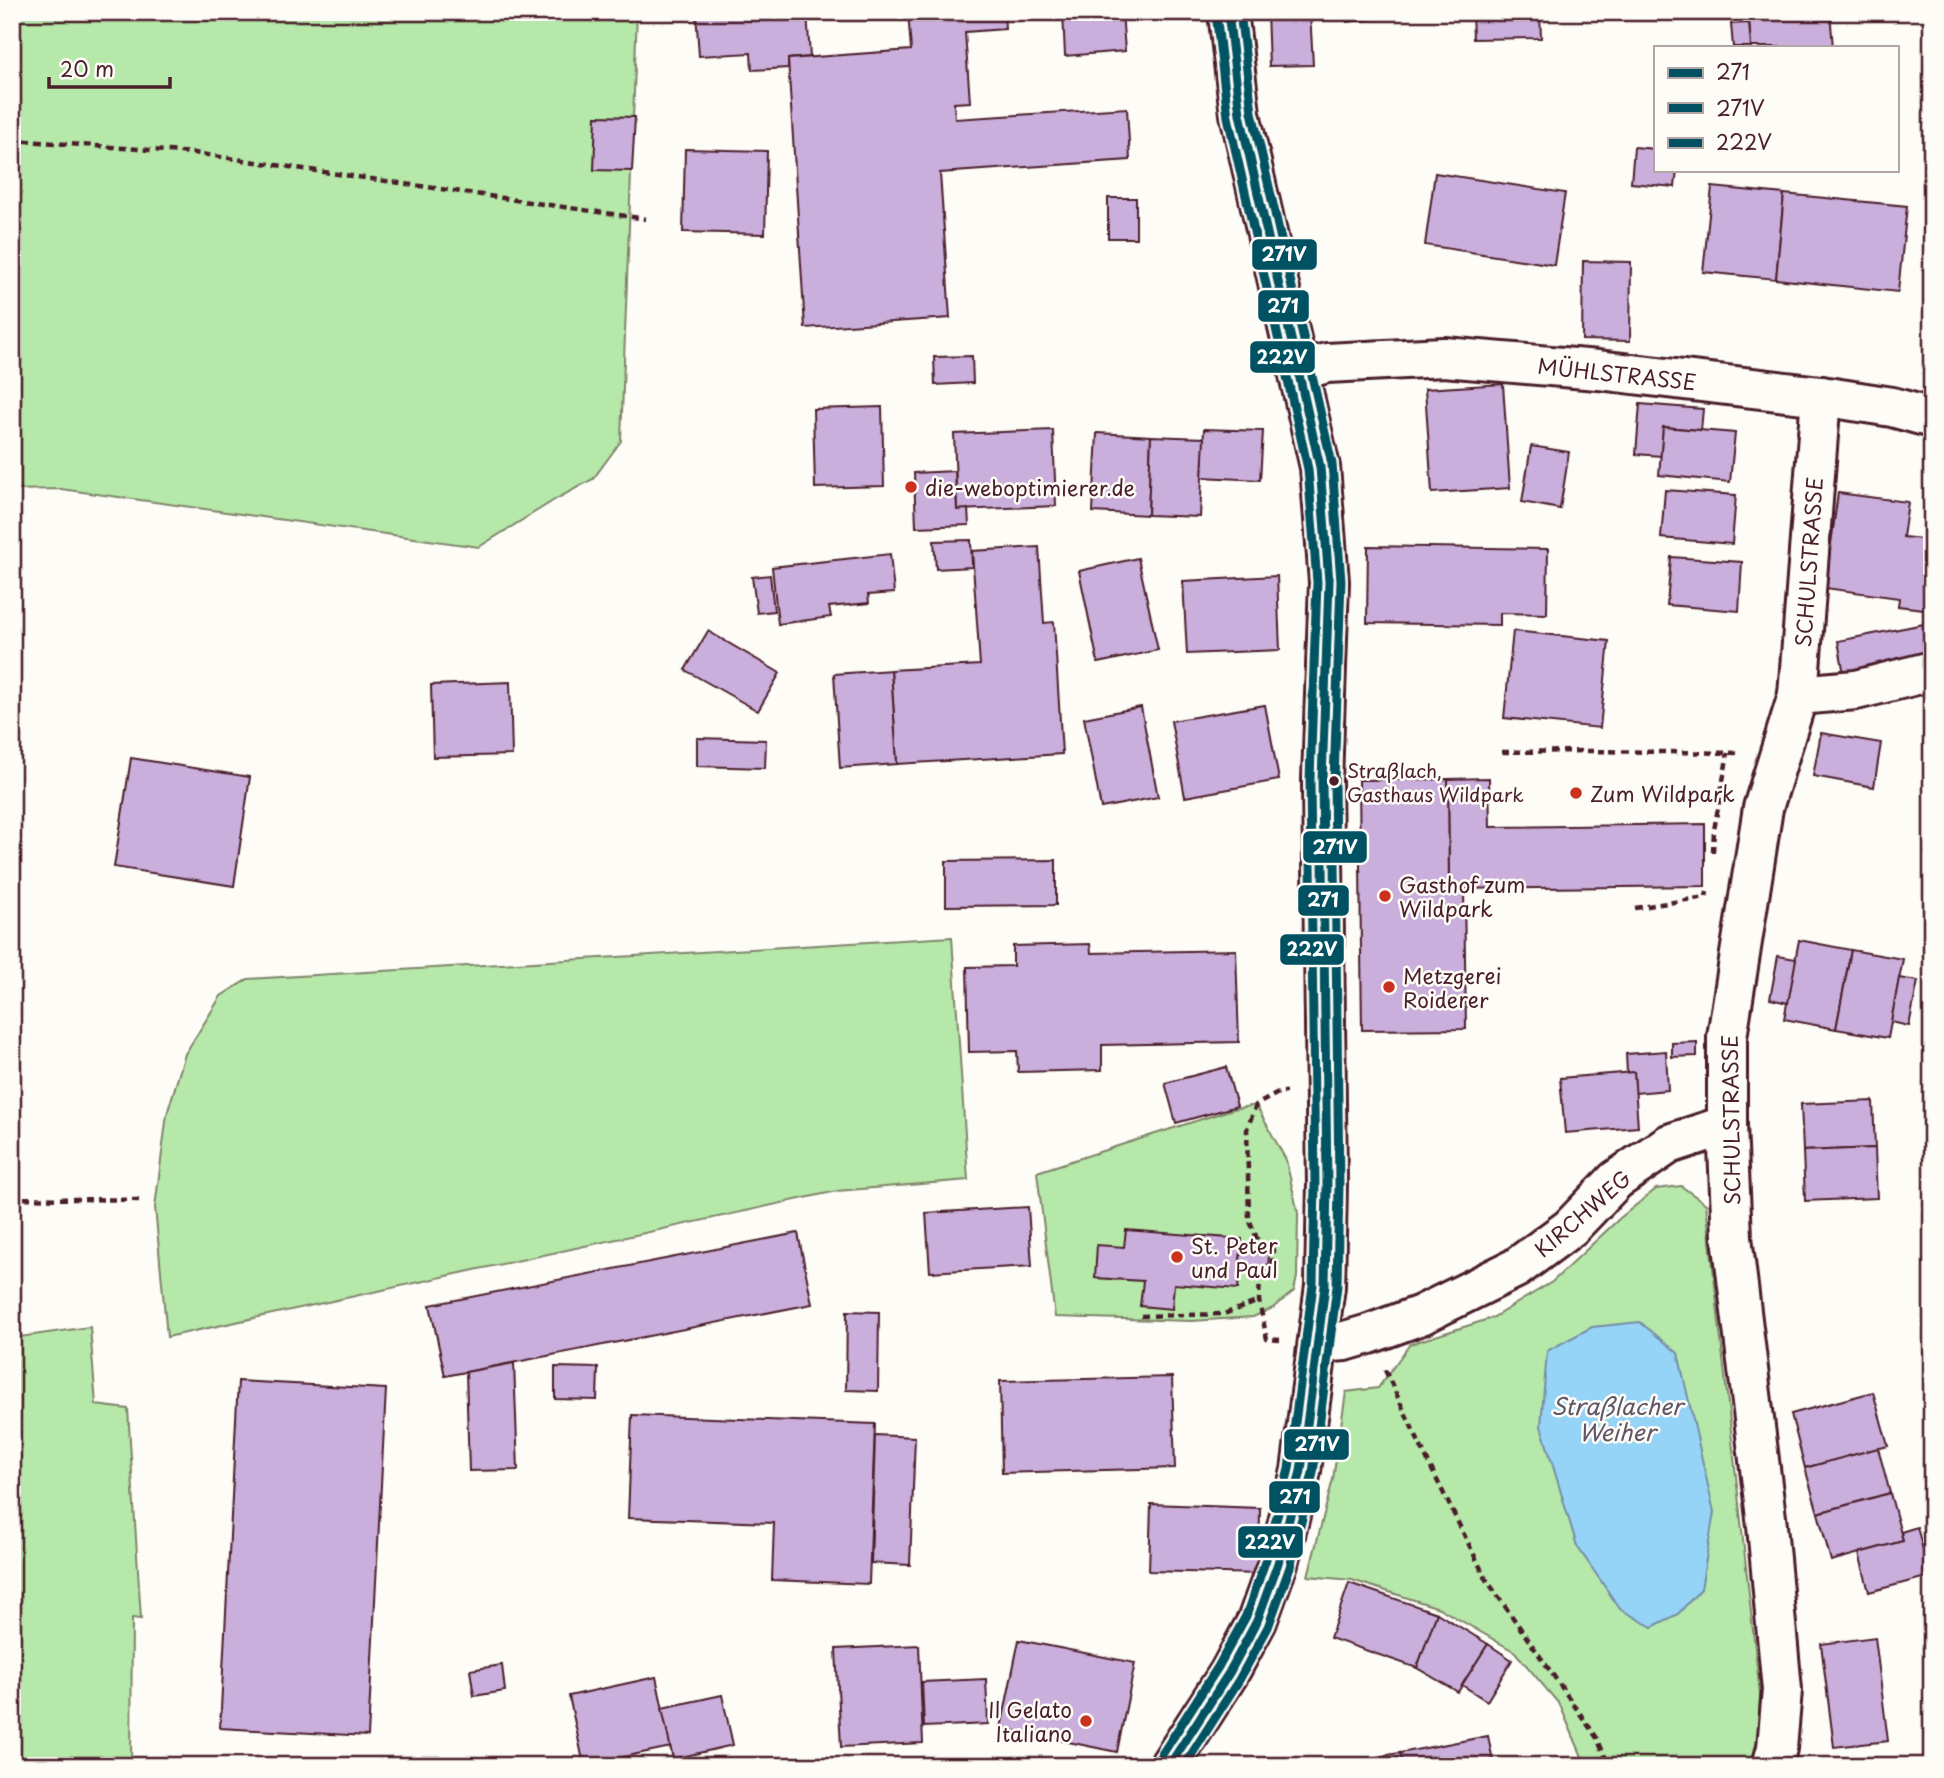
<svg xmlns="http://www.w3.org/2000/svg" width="1944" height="1778" viewBox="0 0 1944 1778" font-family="'Playpen Sans',sans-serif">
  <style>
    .green { fill: #b5e8a9; stroke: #80846a; stroke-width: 2 }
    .water { fill: #95d4f6; stroke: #778ca5; stroke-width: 2 }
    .building { fill: #caaedb; stroke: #4a1f2b; stroke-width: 2 }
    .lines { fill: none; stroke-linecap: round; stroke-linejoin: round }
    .minor-casing { stroke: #4a1f2b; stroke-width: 44 }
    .major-casing { stroke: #4a1f2b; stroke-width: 44 }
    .path { stroke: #4a1f2b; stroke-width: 4.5; stroke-dasharray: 7 5; stroke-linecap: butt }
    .minor { stroke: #fdfcf7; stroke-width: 38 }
    .major { stroke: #fcdcac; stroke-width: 38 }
    .bus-1-casing { stroke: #fdfcf7; stroke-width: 14 }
    .bus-2-casing { stroke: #fdfcf7; stroke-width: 14 }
    .bus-3-casing { stroke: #fdfcf7; stroke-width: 14 }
    .bus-1 { stroke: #005262; stroke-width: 9 }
    .bus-2 { stroke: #005262; stroke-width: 9 }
    .bus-3 { stroke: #005262; stroke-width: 9 }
    .poi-dot { fill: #c8321e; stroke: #fdfcf7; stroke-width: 2.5 }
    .bus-dot { fill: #4a1f2b; stroke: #fdfcf7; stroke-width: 2.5 }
    .labels { text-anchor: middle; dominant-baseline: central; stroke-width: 5; stroke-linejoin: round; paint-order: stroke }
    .bus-label { font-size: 19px; fill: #4a1f2b; stroke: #fdfcf7; text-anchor: start }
    .street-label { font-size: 21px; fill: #4a1f2b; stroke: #fdfcf7 }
    .poi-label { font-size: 21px; fill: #4a1f2b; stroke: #fdfcf7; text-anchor: start }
    .water-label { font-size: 23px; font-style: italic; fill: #605568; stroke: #fdfcf7 }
    .line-badge { stroke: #fdfcf7; stroke-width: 2.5 }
    .badge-label { font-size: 19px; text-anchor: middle; font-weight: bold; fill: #fff }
  </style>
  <rect width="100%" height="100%" fill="#fdfcf7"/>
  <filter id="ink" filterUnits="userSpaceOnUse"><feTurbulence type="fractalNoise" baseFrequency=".0143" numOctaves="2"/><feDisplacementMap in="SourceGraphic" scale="14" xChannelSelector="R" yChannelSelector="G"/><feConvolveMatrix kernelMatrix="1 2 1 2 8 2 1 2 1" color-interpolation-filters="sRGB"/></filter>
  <g filter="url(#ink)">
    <g class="green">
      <path d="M 12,12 L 637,12 L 621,441 L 593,479 L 556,499 L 479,547 L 61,489 L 12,490 Z"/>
      <path d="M 952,937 L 968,1180 L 837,1191 L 167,1337 L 155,1207 L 167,1114 L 185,1054 L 221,996 L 248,979 Z"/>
      <path d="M 1256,1105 L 1286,1160 L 1298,1213 L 1297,1277 L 1294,1291 L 1273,1308 L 1253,1317 L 1192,1321 L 1055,1317 L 1037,1172 L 1233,1109 Z"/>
      <path d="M 1681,1186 L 1706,1204 L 1760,1694 L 1757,1745 L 1751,1766 L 1586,1766 L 1560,1705 L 1515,1652 L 1439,1608 L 1352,1580 L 1308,1576 L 1333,1479 L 1346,1392 L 1378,1388 L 1410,1344 L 1492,1318 L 1552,1282 L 1620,1218 L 1656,1189 Z"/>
      <path d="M 90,1327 L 96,1405 L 128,1409 L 141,1619 L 132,1618 L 131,1766 L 12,1766 L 12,1338 Z"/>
    </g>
    <path class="water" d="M 1640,1322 L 1678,1353 L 1714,1512 L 1701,1589 L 1678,1614 L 1652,1627 L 1620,1609 L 1577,1546 L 1541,1426 L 1547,1351 L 1592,1327 Z"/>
    <g class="building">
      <path d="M 696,12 L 807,12 L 810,57 L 788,59 L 788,68 L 752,70 L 751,53 L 699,56 Z"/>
      <path d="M 908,12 L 1004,12 L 1005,29 L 965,32 L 970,102 L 954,103 L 955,119 L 1127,108 L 1130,160 L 940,173 L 950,318 L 805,328 L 788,59 L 911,50 Z"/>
      <path d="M 1063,12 L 1122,12 L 1125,51 L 1065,56 Z"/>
      <path d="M 1267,12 L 1310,12 L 1313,65 L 1269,66 Z"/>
      <path d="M 1346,12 L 1410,12 L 1410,15 L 1347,22 Z"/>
      <path d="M 1472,12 L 1540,12 L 1541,38 L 1473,39 Z"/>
      <path d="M 1830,12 L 1833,47 L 1751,47 L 1749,19 Z"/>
      <path d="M 1749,23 L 1751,47 L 1733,47 L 1731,24 Z"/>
      <path d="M 596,116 L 635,117 L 632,171 L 594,170 Z"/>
      <path d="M 1634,147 L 1655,149 L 1655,170 L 1677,170 L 1675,187 L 1631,183 Z"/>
      <path d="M 685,149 L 767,151 L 765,234 L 683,232 Z"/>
      <path d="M 1435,173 L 1565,193 L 1554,265 L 1425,245 Z"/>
      <path d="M 1712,187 L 1784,194 L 1776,279 L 1703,272 Z"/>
      <path d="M 1784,194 L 1907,206 L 1898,292 L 1776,279 Z"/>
      <rect x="1108" y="198" width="28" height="40"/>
      <path d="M 1583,261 L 1631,262 L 1630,341 L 1582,340 Z"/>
      <path d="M 972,356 L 973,383 L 935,385 L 934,357 Z"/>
      <path d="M 1503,384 L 1510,488 L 1432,493 L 1425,389 Z"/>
      <path d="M 1640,404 L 1703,409 L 1701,430 L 1663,427 L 1661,456 L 1636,454 Z"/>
      <path d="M 882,407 L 884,486 L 815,488 L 813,409 Z"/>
      <path d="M 1663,427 L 1735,433 L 1730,482 L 1659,475 Z"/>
      <path d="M 1204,429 L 1263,431 L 1260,480 L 1202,477 Z"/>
      <path d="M 1053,430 L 1056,506 L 957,510 L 954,434 Z"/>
      <path d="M 1097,433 L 1151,436 L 1148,515 L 1093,512 Z"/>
      <path d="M 1151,436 L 1204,438 L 1200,517 L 1148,515 Z"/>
      <path d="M 1531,446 L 1569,452 L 1560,509 L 1522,502 Z"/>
      <path d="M 955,471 L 957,510 L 968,509 L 969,525 L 916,527 L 914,473 Z"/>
      <path d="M 1665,490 L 1736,495 L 1732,544 L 1661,538 Z"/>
      <path d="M 1838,493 L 1908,502 L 1903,537 L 1932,540 L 1932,610 L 1898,606 L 1899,598 L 1825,588 Z"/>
      <path d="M 971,540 L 972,567 L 936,569 L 934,541 Z"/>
      <path d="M 1368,546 L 1548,549 L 1547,614 L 1500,613 L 1500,625 L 1367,623 Z"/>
      <path d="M 1039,547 L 1044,623 L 1054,622 L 1062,754 L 897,764 L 891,670 L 980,665 L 972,551 Z"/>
      <path d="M 890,554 L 894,593 L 868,595 L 869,603 L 829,607 L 831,617 L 778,624 L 772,567 Z"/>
      <path d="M 1671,557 L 1742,562 L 1739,611 L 1667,605 Z"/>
      <path d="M 1138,558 L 1158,650 L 1098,663 L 1079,571 Z"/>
      <path d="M 770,575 L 774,611 L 757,613 L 752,577 Z"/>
      <path d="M 1277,576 L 1280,650 L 1187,654 L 1183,581 Z"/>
      <path d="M 1924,624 L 1931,657 L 1844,674 L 1838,641 Z"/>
      <path d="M 708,631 L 780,673 L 758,711 L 685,670 Z"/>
      <path d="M 1513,631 L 1609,641 L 1600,728 L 1504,718 Z"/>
      <path d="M 891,670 L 897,764 L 840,768 L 834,674 Z"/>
      <path d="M 510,682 L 512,755 L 433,757 L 431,685 Z"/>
      <path d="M 1265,705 L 1279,780 L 1185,797 L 1171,721 Z"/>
      <path d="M 1141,707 L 1158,797 L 1101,808 L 1084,718 Z"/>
      <path d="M 1821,733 L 1881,743 L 1874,787 L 1813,776 Z"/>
      <path d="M 697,738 L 766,740 L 765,768 L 697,766 Z"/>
      <path d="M 131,758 L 250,777 L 234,886 L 114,867 Z"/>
      <path d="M 1489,778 L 1490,827 L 1705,824 L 1705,886 L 1449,889 L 1448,779 Z"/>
      <path d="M 1448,779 L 1449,889 L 1464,889 L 1466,1029 L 1362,1030 L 1359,780 Z"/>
      <path d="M 1932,820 L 1932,855 L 1926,854 Z"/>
      <path d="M 1056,860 L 1056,905 L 946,906 L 946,861 Z"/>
      <path d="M 1799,940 L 1851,950 L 1836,1029 L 1784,1019 Z"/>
      <path d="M 1090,944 L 1091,953 L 1236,950 L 1239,1042 L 1102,1045 L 1102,1070 L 1018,1072 L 1017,1051 L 969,1052 L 967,967 L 1013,966 L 1013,946 Z"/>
      <path d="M 1851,950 L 1903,959 L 1888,1038 L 1836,1029 Z"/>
      <path d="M 1778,956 L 1796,959 L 1788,1003 L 1770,999 Z"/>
      <path d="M 1899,978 L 1918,981 L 1909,1026 L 1891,1022 Z"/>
      <path d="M 1697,1042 L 1697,1056 L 1672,1057 L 1672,1043 Z"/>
      <path d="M 1666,1051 L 1668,1090 L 1635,1093 L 1634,1072 L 1627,1073 L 1626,1054 Z"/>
      <path d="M 1226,1067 L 1237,1106 L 1176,1123 L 1165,1083 Z"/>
      <path d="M 1634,1072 L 1638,1127 L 1565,1133 L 1560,1078 Z"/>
      <path d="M 1873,1101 L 1875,1148 L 1803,1151 L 1801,1104 Z"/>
      <path d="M 1875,1148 L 1877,1198 L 1805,1201 L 1803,1151 Z"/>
      <path d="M 1028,1207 L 1032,1266 L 930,1272 L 926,1213 Z"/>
      <path d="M 1126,1230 L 1242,1239 L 1238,1289 L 1174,1284 L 1172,1309 L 1140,1306 L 1143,1281 L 1095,1278 L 1097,1245 L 1124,1247 Z"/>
      <path d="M 798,1233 L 812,1304 L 445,1376 L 430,1305 Z"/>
      <path d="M 1241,1252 L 1269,1254 L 1268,1271 L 1239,1269 Z"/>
      <path d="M 847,1311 L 879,1312 L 878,1391 L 846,1390 Z"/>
      <path d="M 514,1363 L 518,1470 L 469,1471 L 466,1372 Z"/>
      <path d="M 555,1367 L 598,1368 L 597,1400 L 555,1399 Z"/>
      <path d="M 1172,1377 L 1175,1468 L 1002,1473 L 1000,1381 Z"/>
      <path d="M 238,1381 L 386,1389 L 368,1736 L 220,1728 Z"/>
      <path d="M 1873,1392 L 1888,1446 L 1805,1468 L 1791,1414 Z"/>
      <path d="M 632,1415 L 875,1424 L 869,1584 L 772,1580 L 774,1523 L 628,1518 Z"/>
      <path d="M 875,1435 L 915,1437 L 910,1565 L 871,1563 Z"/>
      <path d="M 1878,1448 L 1890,1493 L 1818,1513 L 1805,1468 Z"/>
      <path d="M 1890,1493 L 1903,1541 L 1831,1561 L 1818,1513 Z"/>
      <path d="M 1151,1504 L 1260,1508 L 1259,1574 L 1149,1571 Z"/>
      <path d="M 1917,1527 L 1930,1576 L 1869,1592 L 1859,1553 L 1903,1541 L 1901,1532 Z"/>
      <path d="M 1349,1583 L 1437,1613 L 1417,1668 L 1330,1638 Z"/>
      <path d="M 1437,1613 L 1488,1644 L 1458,1692 L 1417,1668 Z"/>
      <path d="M 1875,1637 L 1888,1741 L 1834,1747 L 1821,1644 Z"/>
      <path d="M 1019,1640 L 1135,1663 L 1117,1752 L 1001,1728 Z"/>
      <path d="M 1488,1644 L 1512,1660 L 1487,1701 L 1462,1685 Z"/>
      <path d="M 919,1645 L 923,1743 L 841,1747 L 836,1649 Z"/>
      <path d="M 502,1665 L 505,1691 L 474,1696 L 470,1670 Z"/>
      <path d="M 656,1677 L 671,1747 L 584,1765 L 569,1696 Z"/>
      <path d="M 986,1679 L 988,1724 L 924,1727 L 922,1682 Z"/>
      <path d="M 722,1695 L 733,1745 L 673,1759 L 662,1708 Z"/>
      <path d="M 1488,1736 L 1494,1766 L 1403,1766 L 1400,1753 Z"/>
      <path d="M 1400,1753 L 1403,1766 L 1354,1766 L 1353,1761 Z"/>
      <path d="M 1353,1761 L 1354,1766 L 1328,1766 Z"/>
    </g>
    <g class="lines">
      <defs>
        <g id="minor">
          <path d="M 1300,370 L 1327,363 L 1444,357 L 1598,370 L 1821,396 L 1892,407 L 1932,418"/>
          <path d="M 1798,695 L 1856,690 L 1932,671"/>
          <path d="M 1319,1343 L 1345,1341 L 1369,1334 L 1421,1315 L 1516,1268 L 1570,1228 L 1616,1180 L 1669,1144 L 1727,1125"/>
          <path d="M 1772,1766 L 1777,1748 L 1782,1690 L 1767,1526 L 1732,1237 L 1727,1125 L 1727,1037 L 1763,808 L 1798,695 L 1821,396"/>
        </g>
        <path id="major" d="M 1169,1766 L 1229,1673 L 1257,1621 L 1278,1563 L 1301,1471 L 1325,1286 L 1327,1184 L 1322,780 L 1329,582 L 1320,467 L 1240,114 L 1228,12"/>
      </defs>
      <use href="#minor" class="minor-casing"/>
      <use href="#major" class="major-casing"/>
      <g class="path">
        <path d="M 12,140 L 194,153 L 646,219"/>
        <path d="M 1502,752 L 1588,751 L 1740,753"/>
        <path d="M 1713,852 L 1714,830 L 1728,753"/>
        <path d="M 1635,908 L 1706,897 L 1707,892"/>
        <path d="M 12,1198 L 140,1200"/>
        <path d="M 1141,1316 L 1224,1314 L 1259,1301"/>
        <path d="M 1280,1340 L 1267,1339 L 1259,1301 L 1260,1275 L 1271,1272 L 1273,1250 L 1260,1246 L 1249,1219 L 1247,1129 L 1256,1105 L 1280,1092 L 1286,1092"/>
        <path d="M 1385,1370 L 1430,1466 L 1486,1579 L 1597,1738 L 1609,1766"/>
      </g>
      <use href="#minor" class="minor"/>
      <use href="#major" class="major"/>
      <defs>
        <path id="bus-1" d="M 1169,1766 L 1229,1673 L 1257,1621 L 1278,1563 L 1301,1471 L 1325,1286 L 1327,1184 L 1322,780 L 1329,582 L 1320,467 L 1240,114 L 1228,12"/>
        <path id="bus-2" d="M 1184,1766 L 1239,1680 L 1268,1627 L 1290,1567 L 1313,1473 L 1337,1286 L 1339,1184 L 1334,780 L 1341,581 L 1332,464 L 1252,112 L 1240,12"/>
        <path id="bus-3" d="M 1159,1759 L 1218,1667 L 1246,1616 L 1266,1559 L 1289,1469 L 1313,1285 L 1315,1184 L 1310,780 L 1317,582 L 1308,469 L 1228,117 L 1216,13"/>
      </defs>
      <use href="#bus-1" class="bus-1-casing"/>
      <use href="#bus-2" class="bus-2-casing"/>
      <use href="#bus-3" class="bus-3-casing"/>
      <use href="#bus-1" class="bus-1"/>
      <use href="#bus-2" class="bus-2"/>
      <use href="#bus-3" class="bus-3"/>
    </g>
  </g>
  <g class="poi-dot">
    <circle cx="911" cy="487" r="7"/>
    <circle cx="1576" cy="793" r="7"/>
    <circle cx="1385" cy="896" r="7"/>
    <circle cx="1389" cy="987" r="7"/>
    <circle cx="1177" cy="1257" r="7"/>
    <circle cx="1086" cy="1721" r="7"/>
  </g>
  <circle class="bus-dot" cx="1334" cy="781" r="6"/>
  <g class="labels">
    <g class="bus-label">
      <text x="1347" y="770">Straßlach,<tspan x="1347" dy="24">Gasthaus Wildpark</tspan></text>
    </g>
    <g class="street-label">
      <text transform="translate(1617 373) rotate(6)">MÜHLSTRASSE</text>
      <text transform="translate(1808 562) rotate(-86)">SCHULSTRASSE</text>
      <text transform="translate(1730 1120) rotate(-91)">SCHULSTRASSE</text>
      <text transform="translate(1582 1213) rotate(-41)">KIRCHWEG</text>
    </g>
    <g class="poi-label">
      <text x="925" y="487">die-weboptimierer.de</text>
      <text x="1590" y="793">Zum Wildpark</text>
      <text x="1399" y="884">Gasthof zum<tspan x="1399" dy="24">Wildpark</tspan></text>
      <text x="1403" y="975">Metzgerei<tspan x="1403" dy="24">Roiderer</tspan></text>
      <text x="1191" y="1245">St. Peter<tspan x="1191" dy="24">und Paul</tspan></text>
      <text x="1072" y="1709" text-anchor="end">Il Gelato<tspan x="1072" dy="24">Italiano</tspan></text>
    </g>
    <g class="water-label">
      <text x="1617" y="1405">Straßlacher<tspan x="1617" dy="26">Weiher</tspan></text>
    </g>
  </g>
  <g class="line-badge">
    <rect x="1251" y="238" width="67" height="33" rx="7" fill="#005262"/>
    <rect x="1257" y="289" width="53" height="34" rx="7" fill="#005262"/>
    <rect x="1249" y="340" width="67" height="34" rx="7" fill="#005262"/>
    <rect x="1302" y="830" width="66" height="34" rx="7" fill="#005262"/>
    <rect x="1297" y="884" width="53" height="33" rx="7" fill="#005262"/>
    <rect x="1279" y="933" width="66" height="33" rx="7" fill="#005262"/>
    <rect x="1283" y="1428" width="67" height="33" rx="7" fill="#005262"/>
    <rect x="1268" y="1480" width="53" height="34" rx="7" fill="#005262"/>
    <rect x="1237" y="1525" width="67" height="34" rx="7" fill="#005262"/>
  </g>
  <g class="badge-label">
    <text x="1284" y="261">271V</text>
    <text x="1283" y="313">271</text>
    <text x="1282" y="364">222V</text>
    <text x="1335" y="854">271V</text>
    <text x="1323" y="907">271</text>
    <text x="1312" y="956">222V</text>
    <text x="1317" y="1451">271V</text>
    <text x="1295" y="1504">271</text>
    <text x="1270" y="1549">222V</text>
  </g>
  <rect width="1944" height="1778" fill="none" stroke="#fdfcf7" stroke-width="42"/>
  <rect x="21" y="21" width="1902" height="1736" fill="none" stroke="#4a1f2b" stroke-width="2.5" filter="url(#ink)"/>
  <rect x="1654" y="46" width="245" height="126" fill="#fdfcf7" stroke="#b5a4a5" stroke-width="2"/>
  <rect x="1668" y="68" width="35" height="10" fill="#005262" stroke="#b5a4a5" stroke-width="2"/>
  <text x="1716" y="80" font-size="21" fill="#4a1f2b">271</text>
  <rect x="1668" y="103" width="35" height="10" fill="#005262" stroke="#b5a4a5" stroke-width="2"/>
  <text x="1716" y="116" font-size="21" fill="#4a1f2b">271V</text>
  <rect x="1668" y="138" width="35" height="10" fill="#005262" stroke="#b5a4a5" stroke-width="2"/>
  <text x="1716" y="150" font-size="21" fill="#4a1f2b">222V</text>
  <path d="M49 77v10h121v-10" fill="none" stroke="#4a1f2b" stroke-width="3.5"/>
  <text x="60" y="77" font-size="21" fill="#4a1f2b" stroke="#fdfcf7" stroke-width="5" paint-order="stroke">20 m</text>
</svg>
